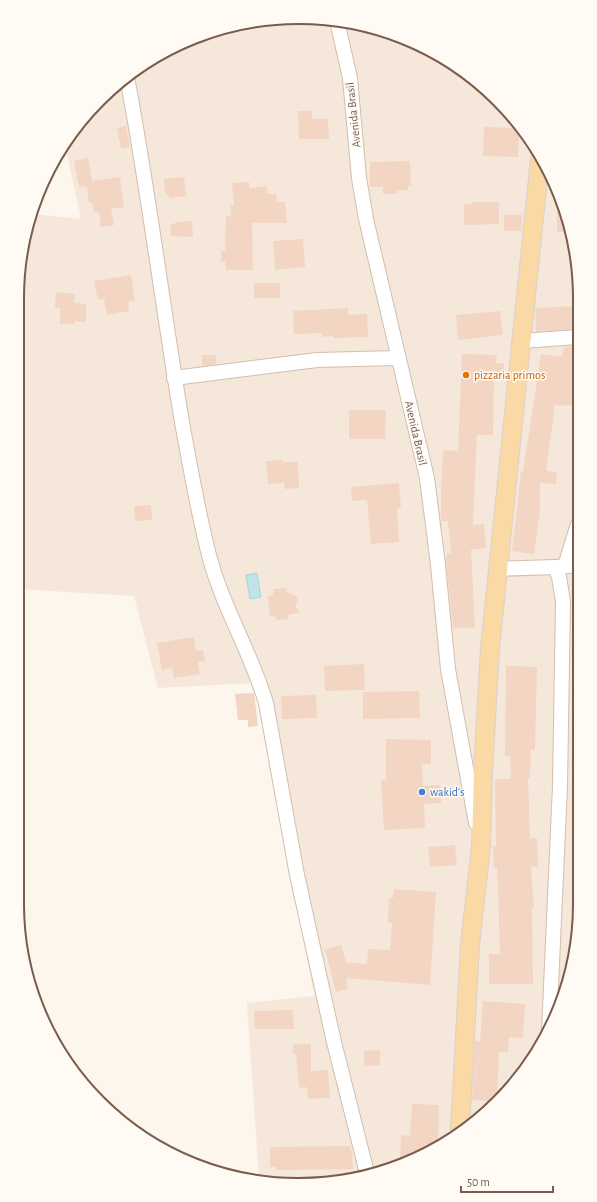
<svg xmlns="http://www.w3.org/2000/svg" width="597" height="1202" viewBox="0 0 597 1202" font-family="'Alegreya Sans',sans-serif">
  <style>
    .residential { fill: #f5e8da }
    .water { fill: #bfe3e8; stroke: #a5d3da }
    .building { fill: #f3d5c3 }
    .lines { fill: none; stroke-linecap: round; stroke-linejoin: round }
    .minor-casing { stroke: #d1beb0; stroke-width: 16 }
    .major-casing { stroke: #dad1cd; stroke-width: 20 }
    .minor { stroke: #fff; stroke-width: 14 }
    .major { stroke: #fbd9a5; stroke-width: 18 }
    .food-dot { fill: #e8710a; stroke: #fffaf3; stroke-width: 1.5 }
    .shop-dot { fill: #3f7fe0; stroke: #fffaf3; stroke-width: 1.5 }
    .labels { text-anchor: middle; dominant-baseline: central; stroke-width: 3; stroke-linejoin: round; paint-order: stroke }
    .street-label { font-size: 12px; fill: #7a5c4d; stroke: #fffaf3 }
    .food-label { font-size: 12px; fill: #c56008; stroke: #fffaf3; text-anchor: start }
    .shop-label { font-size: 12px; fill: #366cbe; stroke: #fffaf3; text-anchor: start }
    .rim { fill: none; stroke: #7a5c4d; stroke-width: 2 }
  </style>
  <rect width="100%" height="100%" fill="#fdf6ec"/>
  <path class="residential" d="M 317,18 L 371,27 L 423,46 L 470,75 L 522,127 L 559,191 L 578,262 L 579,922 L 570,976 L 551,1028 L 498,1102 L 423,1156 L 335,1183 L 259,1180 L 247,1003 L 314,996 L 256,683 L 158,688 L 134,596 L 17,589 L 18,280 L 27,226 L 31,214 L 81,219 L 65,144 L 75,127 L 113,87 L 158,55 L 208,32 L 262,19 Z"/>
  <path class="water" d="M 257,573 L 261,597 L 250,599 L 246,575 Z"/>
  <g class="building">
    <path d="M 298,111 L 312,111 L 312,119 L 328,119 L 329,139 L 299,139 Z"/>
    <path d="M 126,126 L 130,147 L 121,149 L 117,128 Z"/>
    <path d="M 484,127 L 519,128 L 518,157 L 483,156 Z"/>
    <path d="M 88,158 L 92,181 L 120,177 L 124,207 L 111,209 L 114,225 L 101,227 L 99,212 L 94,213 L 92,202 L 89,203 L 87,186 L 79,187 L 74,161 Z"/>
    <path d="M 410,161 L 411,186 L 408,186 L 408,190 L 397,191 L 397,194 L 383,194 L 383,187 L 370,187 L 370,162 Z"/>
    <path d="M 184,177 L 186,196 L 170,198 L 165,192 L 164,179 Z"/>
    <path d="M 249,182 L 249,188 L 266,186 L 268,194 L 276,194 L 277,202 L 285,202 L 287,223 L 252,223 L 253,270 L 226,270 L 225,261 L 221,262 L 221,251 L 225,251 L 226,216 L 231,216 L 230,205 L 234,205 L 232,183 Z"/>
    <path d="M 557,197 L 560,197 L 570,232 L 557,232 Z"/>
    <path d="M 473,202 L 499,202 L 499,224 L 464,225 L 464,204 L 473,204 Z"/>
    <rect x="504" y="215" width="18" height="16"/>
    <path d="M 192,221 L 193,237 L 171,236 L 170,224 L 175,224 L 175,222 Z"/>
    <path d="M 303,239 L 305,267 L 275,270 L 273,241 Z"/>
    <path d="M 131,275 L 135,301 L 128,302 L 129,311 L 107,315 L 104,299 L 98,300 L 94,281 Z"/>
    <rect x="254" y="283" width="26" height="15"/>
    <path d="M 56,292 L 75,294 L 74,303 L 86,304 L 86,322 L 74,321 L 74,324 L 60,324 L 60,308 L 55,308 Z"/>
    <path d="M 577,306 L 578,329 L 536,332 L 535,308 Z"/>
    <path d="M 348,308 L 348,315 L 367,314 L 368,337 L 334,338 L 333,336 L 323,337 L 322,333 L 294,334 L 293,311 Z"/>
    <path d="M 500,311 L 503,335 L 458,340 L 456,315 Z"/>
    <path d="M 578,346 L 574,385 L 578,385 L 578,406 L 555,405 L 546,471 L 557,472 L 556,484 L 540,483 L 540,510 L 534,554 L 512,551 L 521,471 L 523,472 L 541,354 L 562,357 L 564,347 Z"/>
    <path d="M 462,354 L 497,355 L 496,363 L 504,363 L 504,379 L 494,378 L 493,435 L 477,435 L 473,525 L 484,524 L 486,548 L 471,550 L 475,628 L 453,628 L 446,560 L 447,554 L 451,553 L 448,521 L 441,521 L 441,491 L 443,450 L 458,451 Z"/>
    <path d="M 202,355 L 216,355 L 216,364 L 202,366 Z"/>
    <path d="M 349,410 L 386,410 L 385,439 L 349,439 Z"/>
    <path d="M 282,460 L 282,462 L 298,462 L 299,488 L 285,489 L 284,483 L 268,484 L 266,461 Z"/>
    <path d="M 399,483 L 401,508 L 397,508 L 399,542 L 371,544 L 367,500 L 352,501 L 351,487 Z"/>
    <path d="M 151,505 L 152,520 L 135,521 L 134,506 Z"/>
    <path d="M 286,588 L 286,591 L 296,596 L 298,600 L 295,606 L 299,612 L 288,615 L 289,619 L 276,620 L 275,616 L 270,617 L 268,596 L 273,595 L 273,589 Z"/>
    <path d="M 194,637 L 196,651 L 203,650 L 205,661 L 198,662 L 200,674 L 174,678 L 172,668 L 162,670 L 157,643 Z"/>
    <path d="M 364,664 L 365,690 L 325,691 L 324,666 Z"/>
    <path d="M 506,666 L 537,667 L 535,750 L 531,750 L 530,778 L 528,778 L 530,838 L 537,838 L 538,867 L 531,867 L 534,908 L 532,909 L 533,984 L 489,984 L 489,954 L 500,954 L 498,887 L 497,868 L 494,868 L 493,846 L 496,846 L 495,779 L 511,779 L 510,756 L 505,756 Z"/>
    <path d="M 419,691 L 420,718 L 363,719 L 363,692 Z"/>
    <path d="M 254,693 L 258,726 L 248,727 L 248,720 L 238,720 L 235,694 Z"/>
    <path d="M 316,695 L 317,718 L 282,719 L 281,696 Z"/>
    <path d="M 386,739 L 431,740 L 431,764 L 422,764 L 423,786 L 440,785 L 441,803 L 424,804 L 425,828 L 384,830 L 381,780 L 386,780 Z"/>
    <path d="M 455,845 L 457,865 L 430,867 L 428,847 Z"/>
    <path d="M 394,889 L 436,892 L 430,985 L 346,978 L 348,989 L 336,992 L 325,949 L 341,945 L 346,962 L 367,964 L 368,949 L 390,950 L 392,923 L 388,923 L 389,898 L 393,898 Z"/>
    <path d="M 483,1001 L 525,1004 L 523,1038 L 509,1037 L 508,1052 L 499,1052 L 497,1102 L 472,1100 L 475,1041 L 480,1041 Z"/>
    <path d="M 293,1010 L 294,1029 L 255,1029 L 254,1011 Z"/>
    <path d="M 293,1044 L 311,1044 L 311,1071 L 328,1070 L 330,1098 L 308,1099 L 307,1087 L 299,1088 L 296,1054 L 293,1054 Z"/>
    <path d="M 380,1050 L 380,1065 L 364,1066 L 364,1051 Z"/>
    <path d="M 412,1104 L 439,1105 L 438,1145 L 423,1156 L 407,1161 L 400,1161 L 401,1135 L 410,1136 Z"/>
    <path d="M 351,1146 L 353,1169 L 276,1170 L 276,1167 L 270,1167 L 270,1147 Z"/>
  </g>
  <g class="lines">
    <defs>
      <g id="minor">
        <path d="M 337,21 L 350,78 L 359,178 L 366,219 L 427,478 L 438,565 L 448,669 L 476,823"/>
        <path d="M 127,77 C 149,193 163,311 183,428 C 191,470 198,513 209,555 C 222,606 251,652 266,703 L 297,875 L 334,1042 L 367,1173"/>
        <path d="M 522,341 L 578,337"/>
        <path d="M 174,378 L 317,360 L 398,358"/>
        <path d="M 565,566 L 578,524"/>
        <path d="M 557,567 L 578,565"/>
        <path d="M 497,569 L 555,567 L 559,577 L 563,601 L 560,786 L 549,1031"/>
      </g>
      <path id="major" d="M 460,1129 L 470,944 L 481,847 L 483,772 L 490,648 L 540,159"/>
    </defs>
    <use href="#minor" class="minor-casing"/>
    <use href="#major" class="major-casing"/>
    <use href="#minor" class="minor"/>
    <use href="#major" class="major"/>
  </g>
  <circle class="food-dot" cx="466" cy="375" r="4"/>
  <circle class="shop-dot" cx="422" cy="792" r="4"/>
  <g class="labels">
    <g class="street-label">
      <text transform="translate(353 115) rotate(-96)">Avenida Brasil</text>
      <text transform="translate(416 433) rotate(77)">Avenida Brasil</text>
    </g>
    <g class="food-label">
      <text x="474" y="375">pizzaria primos</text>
    </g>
    <g class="shop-label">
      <text x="430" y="792">wakid's</text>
    </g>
  </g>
  <path d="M0 0H597V1202H0ZM298 24H299A274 274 0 0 1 573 298V904A274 274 0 0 1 299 1178H298A274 274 0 0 1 24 904V298A274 274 0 0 1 298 24Z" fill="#fffaf3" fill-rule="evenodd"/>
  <path class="rim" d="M298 24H299A274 274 0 0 1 573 298V904A274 274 0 0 1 299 1178H298A274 274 0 0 1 24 904V298A274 274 0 0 1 298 24Z"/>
  <path d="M461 1186v6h92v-6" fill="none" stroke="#7a5c4d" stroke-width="2"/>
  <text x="467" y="1186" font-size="12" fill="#7a5c4d" stroke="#fffaf3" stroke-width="3" paint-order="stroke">50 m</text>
</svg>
